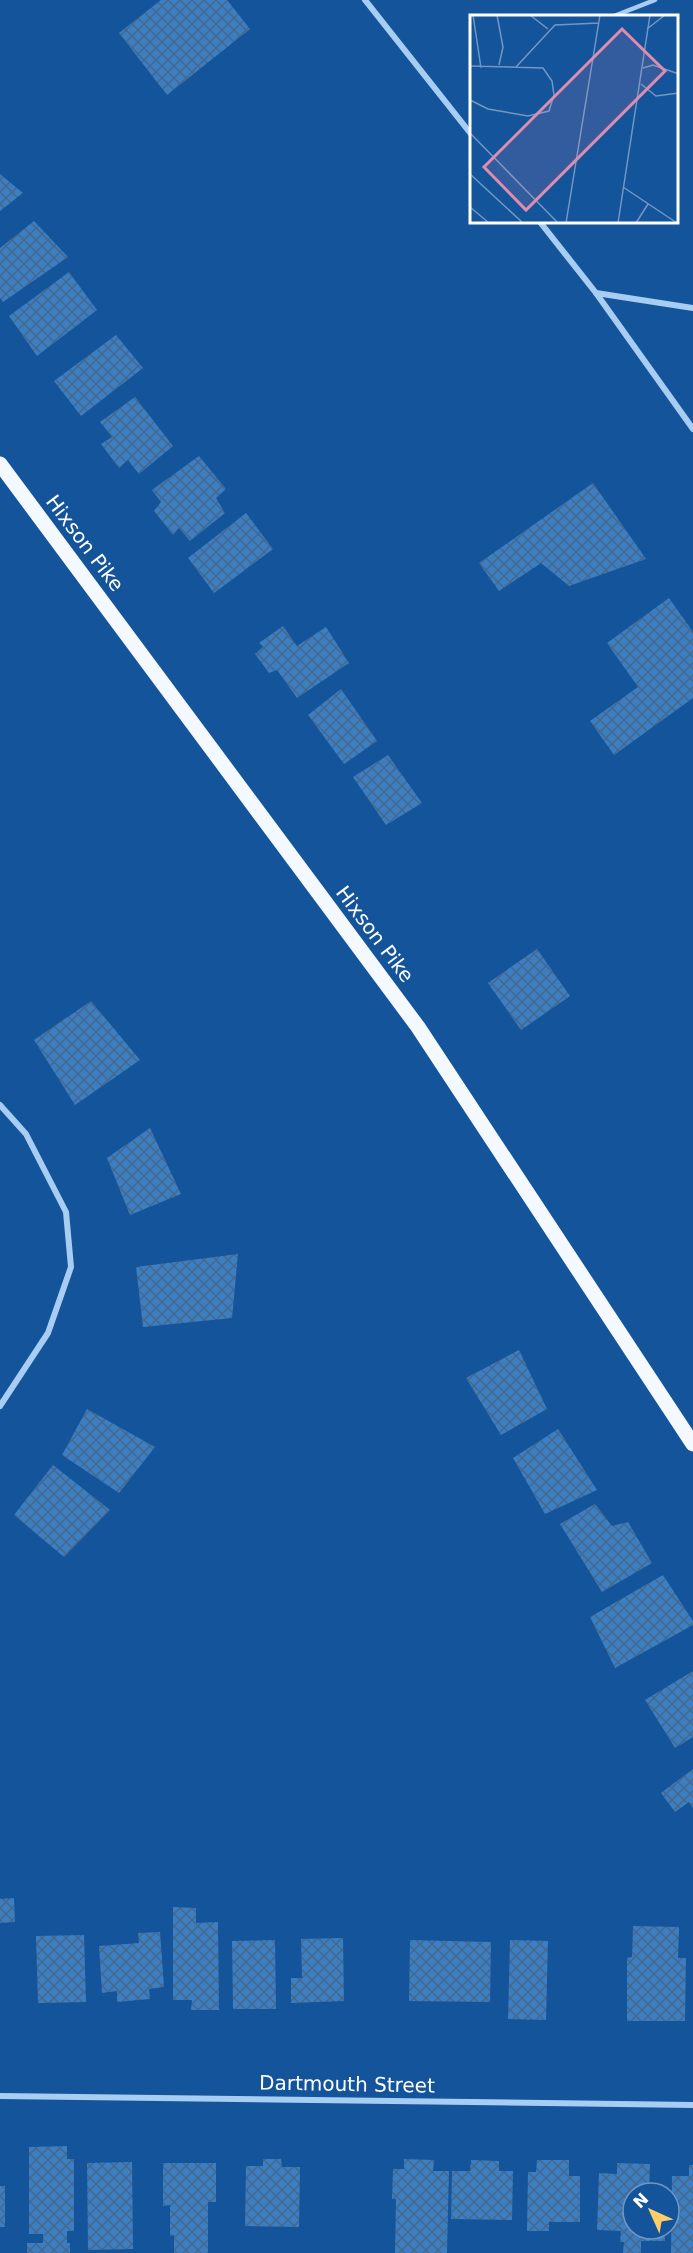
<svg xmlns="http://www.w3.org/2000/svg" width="693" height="2253" viewBox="0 0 693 2253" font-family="'DejaVu Sans',sans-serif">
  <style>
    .building { fill: url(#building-cross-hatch) }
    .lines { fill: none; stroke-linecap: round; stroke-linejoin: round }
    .lane { stroke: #a8cdf3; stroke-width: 4.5 }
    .street { stroke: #a8cdf3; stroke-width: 6 }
    .primary { stroke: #f4f9ff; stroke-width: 15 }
    .labels { text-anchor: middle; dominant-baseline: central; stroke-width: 4.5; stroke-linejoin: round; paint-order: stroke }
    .street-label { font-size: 20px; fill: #fff; stroke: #14549a }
    .inset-road { fill: none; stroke: #7298c2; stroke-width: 1.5 }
    .view { fill: #e08cad; fill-opacity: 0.15; stroke: #e08cad; stroke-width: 3 }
    .inset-edge { fill: none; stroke: #fff; stroke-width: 3 }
  </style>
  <defs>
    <pattern id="building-cross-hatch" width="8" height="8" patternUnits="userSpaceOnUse" patternTransform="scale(1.5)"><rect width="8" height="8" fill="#3d7ec1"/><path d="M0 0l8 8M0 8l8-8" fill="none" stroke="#44688c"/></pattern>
  </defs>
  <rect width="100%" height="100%" fill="#14549a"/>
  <g class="building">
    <path d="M 161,0 L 227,0 L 250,29 L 167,95 L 119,33 Z"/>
    <path d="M 0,174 L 23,193 L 0,211 Z"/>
    <path d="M 34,221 L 68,257 L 3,302 L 0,298 L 0,248 Z"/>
    <path d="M 69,272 L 97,310 L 37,356 L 9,316 Z"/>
    <path d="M 116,335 L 143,368 L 81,416 L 54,381 Z"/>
    <path d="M 135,397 L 173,446 L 139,474 L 128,460 L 119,468 L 101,444 L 112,437 L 100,422 Z"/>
    <path d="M 199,456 L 226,489 L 216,498 L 225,513 L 190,541 L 179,528 L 173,535 L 154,511 L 161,502 L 152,490 Z"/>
    <path d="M 593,483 L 646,559 L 569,586 L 541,563 L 499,591 L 479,563 Z"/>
    <path d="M 246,513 L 273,549 L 214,593 L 188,558 Z"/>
    <path d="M 669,598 L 693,632 L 693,698 L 614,755 L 590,721 L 638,687 L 607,643 Z"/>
    <path d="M 283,626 L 297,646 L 326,627 L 349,663 L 297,698 L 277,670 L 269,673 L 255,654 L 263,647 L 259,643 Z"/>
    <path d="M 341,689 L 377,741 L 344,764 L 308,715 Z"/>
    <path d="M 388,755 L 422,803 L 386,825 L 353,777 Z"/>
    <path d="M 537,949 L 570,996 L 521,1030 L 488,983 Z"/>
    <path d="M 91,1001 L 140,1060 L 75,1105 L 34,1040 Z"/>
    <path d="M 150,1128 L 181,1194 L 130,1215 L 107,1158 Z"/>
    <path d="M 238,1254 L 232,1318 L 143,1327 L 136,1267 Z"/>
    <path d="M 519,1350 L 547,1409 L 501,1435 L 466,1378 Z"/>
    <path d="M 87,1409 L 155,1447 L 119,1493 L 62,1455 Z"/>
    <path d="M 558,1429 L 597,1490 L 545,1514 L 513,1458 Z"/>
    <path d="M 53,1465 L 110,1510 L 64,1557 L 14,1515 Z"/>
    <path d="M 595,1504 L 612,1526 L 628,1522 L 652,1563 L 602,1592 L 560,1524 Z"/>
    <path d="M 663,1575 L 693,1621 L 693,1625 L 615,1668 L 590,1617 Z"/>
    <path d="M 693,1671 L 693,1737 L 675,1748 L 645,1700 Z"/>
    <path d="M 693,1769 L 693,1808 L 689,1802 L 675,1812 L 661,1793 Z"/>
    <path d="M 14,1898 L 15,1922 L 0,1923 L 0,1899 Z"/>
    <path d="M 173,1907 L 196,1908 L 196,1923 L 218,1922 L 219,2010 L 191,2010 L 192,2000 L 173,2000 Z"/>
    <path d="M 633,1926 L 679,1927 L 678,1958 L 686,1958 L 685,2021 L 627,2021 L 627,1958 L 632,1957 Z"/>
    <path d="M 160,1932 L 164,1987 L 149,1989 L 150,1999 L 117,2002 L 117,1991 L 102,1993 L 99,1946 L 139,1943 L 138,1933 Z"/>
    <path d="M 84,1935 L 86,2002 L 38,2003 L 36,1936 Z"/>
    <path d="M 343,1938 L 344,2001 L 291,2003 L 291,1978 L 302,1978 L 301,1939 Z"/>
    <path d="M 275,1940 L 276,2009 L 233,2009 L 232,1941 Z"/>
    <path d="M 410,1940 L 491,1942 L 490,2002 L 409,2001 Z"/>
    <path d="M 510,1940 L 548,1941 L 546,2020 L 508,2019 Z"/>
    <path d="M 67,2146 L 67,2159 L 74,2159 L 74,2231 L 67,2231 L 67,2243 L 70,2243 L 70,2253 L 27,2253 L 27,2243 L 43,2243 L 43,2234 L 29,2234 L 29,2147 Z"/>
    <path d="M 263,2159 L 281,2159 L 282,2167 L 300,2167 L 299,2227 L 245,2226 L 246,2166 L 263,2166 Z"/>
    <path d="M 404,2159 L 434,2160 L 433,2171 L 449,2171 L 447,2253 L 395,2253 L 396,2199 L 392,2199 L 393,2169 L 404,2169 Z"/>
    <path d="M 471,2160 L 499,2161 L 499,2171 L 513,2171 L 512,2220 L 451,2219 L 452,2171 L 470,2171 Z"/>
    <path d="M 537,2160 L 569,2160 L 569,2176 L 580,2176 L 580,2222 L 549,2222 L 549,2231 L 527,2231 L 528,2172 L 536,2172 Z"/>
    <path d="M 132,2162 L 133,2249 L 88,2250 L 87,2163 Z"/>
    <path d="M 163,2163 L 216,2163 L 216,2202 L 208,2202 L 208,2253 L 174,2253 L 174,2235 L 170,2236 L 170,2205 L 163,2206 Z"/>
    <path d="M 617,2163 L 650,2164 L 649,2193 L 633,2193 L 633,2229 L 665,2231 L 665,2241 L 641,2241 L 641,2253 L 623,2253 L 624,2242 L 620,2242 L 621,2231 L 597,2230 L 599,2173 L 617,2174 Z"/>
    <path d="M 689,2165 L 693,2165 L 693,2253 L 671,2253 L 672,2176 L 689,2176 Z"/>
    <rect x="0" y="2186" width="5" height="41"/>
  </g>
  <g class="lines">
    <path class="lane" d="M 614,16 L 655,0"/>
    <g class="street">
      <path d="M 365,0 L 471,134"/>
      <path d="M 540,222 L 596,293 L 693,429"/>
      <path d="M 596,293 L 693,308"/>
      <path d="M 0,1105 L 26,1134 L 66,1212 L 71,1267 L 48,1333 L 0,1406"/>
      <path d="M 0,2096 L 693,2105"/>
    </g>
    <path class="primary" d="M 0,464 L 418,1027 L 693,1444"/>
  </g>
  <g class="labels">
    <g class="street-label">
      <text transform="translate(85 543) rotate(53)">Hixson Pike</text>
      <text transform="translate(375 934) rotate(53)">Hixson Pike</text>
      <text transform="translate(347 2084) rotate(1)">Dartmouth Street</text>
    </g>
  </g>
  <g transform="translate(470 15)">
    <rect width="208" height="208" fill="#14549a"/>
    <path class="inset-road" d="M 3,0 L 11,53M 27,0 L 33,32 L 29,50M 60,0 L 78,14M 177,14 L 195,0M 0,51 L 73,53 L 82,66 L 84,80 L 79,96 L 58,101 L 18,94 L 0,85M 46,52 L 85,10 L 129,8M 173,53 L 183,50 L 209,59M 171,69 L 186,81 L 209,78M 0,118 L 88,208M 0,159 L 53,208M 153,172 L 207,208M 0,192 L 19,208M 96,208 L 130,0M 148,208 L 180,0M 166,208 L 178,189"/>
    <path class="view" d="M 152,14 L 195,56 L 56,195 L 14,152 Z"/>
    <rect width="208" height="208" class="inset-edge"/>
  </g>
  <g transform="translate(651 2211) rotate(315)"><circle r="28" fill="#14549a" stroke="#7298c2" stroke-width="1.5"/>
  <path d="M0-4.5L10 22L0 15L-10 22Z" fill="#ffcd6a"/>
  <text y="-9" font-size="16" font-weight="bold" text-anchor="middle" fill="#ffffff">N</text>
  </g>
</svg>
